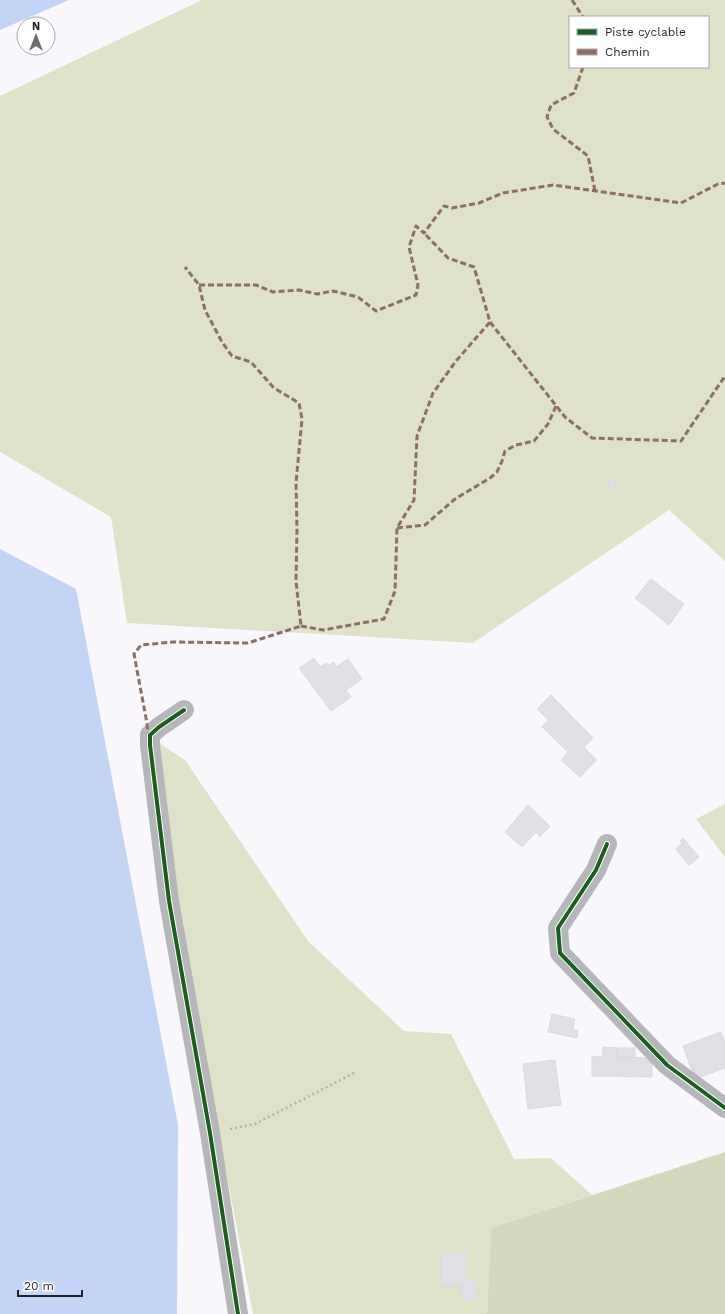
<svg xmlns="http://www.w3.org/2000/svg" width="725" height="1314" viewBox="0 0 725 1314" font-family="'Work Sans',sans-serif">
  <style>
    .green { fill: #dfe2c9; fill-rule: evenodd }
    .forest { fill: #d5d8bd }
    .water { fill: #c3d4f5 }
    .building { fill: #e2dee5; stroke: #dcd9e0 }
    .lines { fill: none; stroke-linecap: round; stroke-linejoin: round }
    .path { stroke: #b3b2b5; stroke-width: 2.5; stroke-dasharray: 2 3; stroke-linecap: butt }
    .minor { stroke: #b5b6ba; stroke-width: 20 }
    .quiet { stroke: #8d6e63; stroke-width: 3; stroke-dasharray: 6 3; stroke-linecap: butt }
    .cycleway-casing { stroke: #fff; stroke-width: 6 }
    .cycleway { stroke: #1b5e20; stroke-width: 4 }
  </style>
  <rect width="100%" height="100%" fill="#f9f7fb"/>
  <g class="green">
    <path d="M 202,0 L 725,0 L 725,561 L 669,510 L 473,643 L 127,623 L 111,517 L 0,452 L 0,96 ZM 570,17 L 708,17 L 708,67 L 570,67 Z"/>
    <path d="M 144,733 L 185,760 L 308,941 L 404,1031 L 451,1034 L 514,1159 L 551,1158 L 592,1195 L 491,1228 L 487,1314 L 253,1314 Z"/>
    <path d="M 725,804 L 725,857 L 696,819 Z"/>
  </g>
  <path class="forest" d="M 725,1152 L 725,1314 L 487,1314 L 491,1228 Z"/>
  <g class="water">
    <path d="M 0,0 L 69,0 L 0,30 Z"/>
    <path d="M 0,549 L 76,589 L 178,1125 L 177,1314 L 0,1314 Z"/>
  </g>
  <g class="building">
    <path d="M 613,478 L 618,489 L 613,492 L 607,481 Z"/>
    <path d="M 651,579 L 684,604 L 669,625 L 635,598 Z"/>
    <path d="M 314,658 L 320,667 L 327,663 L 329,665 L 334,662 L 337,667 L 339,666 L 339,665 L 348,659 L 362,679 L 346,690 L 351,697 L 331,711 L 299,668 Z"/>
    <path d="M 551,695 L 593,738 L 584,747 L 597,760 L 580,777 L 561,760 L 568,752 L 542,727 L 548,720 L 537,709 Z"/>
    <path d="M 528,805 L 550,826 L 540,837 L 536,832 L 522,847 L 505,832 Z"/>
    <path d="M 683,838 L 699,857 L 696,860 L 680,841 Z"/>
    <path d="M 682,843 L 696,860 L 689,865 L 676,849 Z"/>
    <path d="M 552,1014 L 575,1019 L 573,1029 L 578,1031 L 577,1038 L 548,1032 Z"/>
    <path d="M 721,1032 L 725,1043 L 725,1068 L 695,1079 L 683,1046 Z"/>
    <path d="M 603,1047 L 617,1048 L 617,1057 L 652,1058 L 652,1077 L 592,1076 L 592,1056 L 602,1057 Z"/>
    <rect x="617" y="1048" width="18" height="9"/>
    <path d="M 555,1060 L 561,1105 L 528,1109 L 523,1064 Z"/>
    <path d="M 466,1254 L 466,1280 L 476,1280 L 476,1300 L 461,1300 L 461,1286 L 441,1287 L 441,1255 Z"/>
  </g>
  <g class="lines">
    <path class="path" d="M 230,1129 L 255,1124 L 356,1072"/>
    <g class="minor">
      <path d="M 184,710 L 159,727 L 150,735 L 150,745 L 169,901 L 210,1133 L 238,1314"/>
      <path d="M 607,844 L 596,870 L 558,928 L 560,953 L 667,1065 L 725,1108"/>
    </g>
    <g class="quiet">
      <path d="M 572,0 L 583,17"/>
      <path d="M 583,67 L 574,93 L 551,105 L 547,117 L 553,129 L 588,156 L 595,191"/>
      <path d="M 199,285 L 256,285 L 273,292 L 299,290 L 317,294 L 333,291 L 358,297 L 376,311 L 416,295 L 418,285 L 409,247 L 416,226 L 424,233 L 444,206 L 452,208 L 479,203 L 503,193 L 553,185 L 681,203 L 718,184 L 725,183"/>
      <path d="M 490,322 L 565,417 L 592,438 L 681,441 L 725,376"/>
      <path d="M 397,528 L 425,525 L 455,499 L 490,478 L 497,472 L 502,461 L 505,451 L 516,445 L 534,441 L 548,424 L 556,406"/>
      <path d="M 301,626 L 323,630 L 384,619 L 395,591 L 397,528 L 414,500 L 417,436 L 433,393 L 456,361 L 490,322 L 474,267 L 448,258 L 424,233"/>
      <path d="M 149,738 L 146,718 L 134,654 L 141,645 L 173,642 L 248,643 L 301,626 L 296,581 L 297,530 L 296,483 L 302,419 L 299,403 L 274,388 L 251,362 L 232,356 L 222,342 L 205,310 L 199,285 L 185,267"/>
    </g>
    <defs>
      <g id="cycleway">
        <path d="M 184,710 L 159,727 L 150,735 L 150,745 L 169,901 L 210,1133 L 238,1314"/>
        <path d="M 607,844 L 596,870 L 558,928 L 560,953 L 667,1065 L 725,1108"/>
      </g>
    </defs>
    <use href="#cycleway" class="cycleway-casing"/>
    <use href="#cycleway" class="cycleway"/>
  </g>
  <rect x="569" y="16" width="140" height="52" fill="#ffffff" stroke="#a7a5a9"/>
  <rect x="577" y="29" width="20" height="6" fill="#1b5e20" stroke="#a7a5a9"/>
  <text x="605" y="36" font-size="12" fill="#231e27">Piste cyclable</text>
  <rect x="577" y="49" width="20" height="6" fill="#8d6e63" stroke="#a7a5a9"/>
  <text x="605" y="56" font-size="12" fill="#231e27">Chemin</text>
  <g transform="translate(36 36)"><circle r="19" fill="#ffffff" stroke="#a7a5a9"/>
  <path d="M0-3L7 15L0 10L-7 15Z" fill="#6e6a71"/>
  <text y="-6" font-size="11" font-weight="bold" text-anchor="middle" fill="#231e27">N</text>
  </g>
  <path d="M18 1290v6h64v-6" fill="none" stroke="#231e27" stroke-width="2"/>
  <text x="24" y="1290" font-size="12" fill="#231e27" stroke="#ffffff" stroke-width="3" paint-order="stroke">20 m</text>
</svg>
